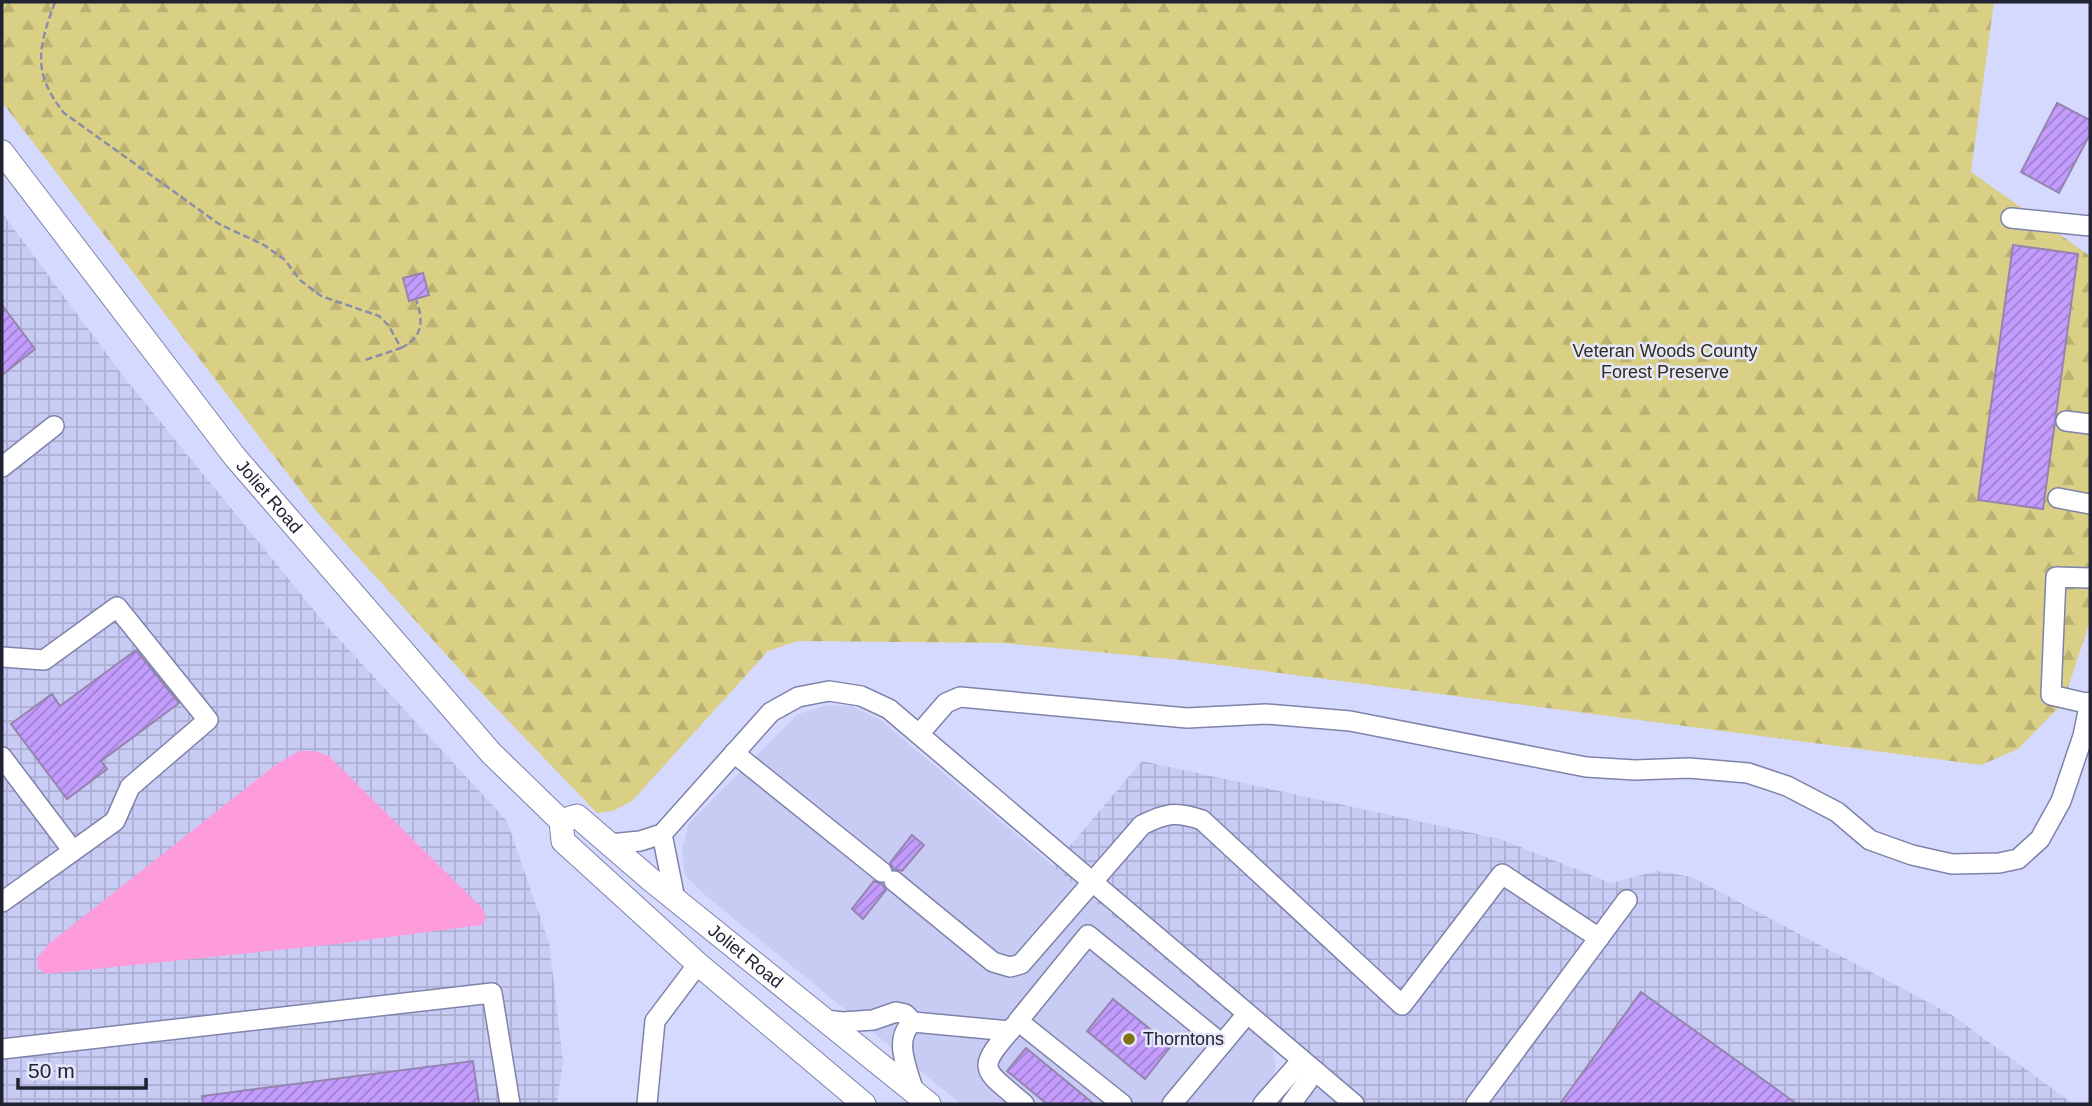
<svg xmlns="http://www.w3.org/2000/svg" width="2092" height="1106" viewBox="0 0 2092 1106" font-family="Helvetica,sans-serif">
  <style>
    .built { fill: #c8ccf4 }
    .industrial { fill: url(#industrial-grid) }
    .forest { fill: url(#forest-firs) }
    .water { fill: #fe9bdb }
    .building { fill: url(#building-hatch); stroke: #9485ae; stroke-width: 2 }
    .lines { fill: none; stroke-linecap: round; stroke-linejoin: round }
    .minor-casing { stroke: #7f82ab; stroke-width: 22 }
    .major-casing { stroke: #7f82ab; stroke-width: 25 }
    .path { stroke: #8b8da9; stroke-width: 2.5; stroke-dasharray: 7 3.5; stroke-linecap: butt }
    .minor { stroke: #fff; stroke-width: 19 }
    .major { stroke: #fff; stroke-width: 23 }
    .poi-dot { fill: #7f7314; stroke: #e6e7fa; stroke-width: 2.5 }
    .labels { text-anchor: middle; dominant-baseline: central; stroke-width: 5; stroke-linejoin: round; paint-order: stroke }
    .park-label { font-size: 18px; fill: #312e19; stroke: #e6e7fa }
    .street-label { font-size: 18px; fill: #212232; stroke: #e6e7fa }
    .poi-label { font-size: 18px; fill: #212232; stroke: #e6e7fa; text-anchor: start }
  </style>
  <defs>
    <pattern id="industrial-grid" width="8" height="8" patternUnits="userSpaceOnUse" patternTransform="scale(1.75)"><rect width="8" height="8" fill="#c8ccf4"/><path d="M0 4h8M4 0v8" fill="none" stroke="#acafd2"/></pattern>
    <pattern id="forest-firs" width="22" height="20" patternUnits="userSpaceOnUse" patternTransform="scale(1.75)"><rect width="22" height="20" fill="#d9cf85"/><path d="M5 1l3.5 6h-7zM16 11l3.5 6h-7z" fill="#bab173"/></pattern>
    <pattern id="building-hatch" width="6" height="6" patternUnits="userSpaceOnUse" patternTransform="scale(1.75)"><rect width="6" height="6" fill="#c39cfe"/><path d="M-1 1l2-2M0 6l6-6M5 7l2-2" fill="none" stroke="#9e7fce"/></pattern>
  </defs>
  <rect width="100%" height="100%" fill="#d5d9fd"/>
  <g class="built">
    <path d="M 828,705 L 852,706 L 879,719 L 1272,1050 L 1276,1065 L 1272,1080 L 1247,1104 L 961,1104 L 705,895 L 685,875 L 682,849 L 689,823 L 798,714 Z"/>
    <path d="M 1314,1081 L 1344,1104 L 1297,1104 Z"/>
  </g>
  <g class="industrial">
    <path d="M 2,213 L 124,377 L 326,625 L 507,821 L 549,943 L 563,1061 L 557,1104 L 2,1104 Z"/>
    <path d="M 1142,761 L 1500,839 L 1611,883 L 1657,871 L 1692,877 L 1952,1015 L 2073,1104 L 1344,1104 L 1272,1050 L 1053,866 Z"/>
  </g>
  <path class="forest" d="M 2,2 L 1994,2 L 1971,172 L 2090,256 L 2090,621 L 2063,703 L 2018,749 L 1981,765 L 1181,660 L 1003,643 L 798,641 L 768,651 L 632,801 L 613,811 L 597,813 L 471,682 L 317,512 L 2,102 Z"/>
  <path class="water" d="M 299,751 L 314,751 L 329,756 L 483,909 L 486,920 L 481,925 L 328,945 L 46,974 L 38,968 L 37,958 L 50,943 L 274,766 Z"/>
  <g class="building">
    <path d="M 2057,103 L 2090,120 L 2090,134 L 2059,193 L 2021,172 Z"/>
    <path d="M 2013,245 L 2078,254 L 2043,509 L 1978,500 Z"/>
    <path d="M 423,273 L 429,295 L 409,301 L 403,278 Z"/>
    <path d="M 2,305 L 35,349 L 2,375 Z"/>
    <path d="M 136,650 L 179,703 L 101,761 L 107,769 L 67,799 L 11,724 L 52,694 L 60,706 Z"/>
    <path d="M 912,835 L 924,845 L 902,871 L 894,869 L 890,863 Z"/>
    <path d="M 874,881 L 882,884 L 886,890 L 863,919 L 852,909 Z"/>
    <path d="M 1641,992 L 1797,1104 L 1560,1104 Z"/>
    <path d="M 1113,999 L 1171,1046 L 1145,1079 L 1087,1031 Z"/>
    <path d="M 1026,1048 L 1094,1104 L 1047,1104 L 1007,1071 Z"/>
    <path d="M 473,1061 L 479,1104 L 203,1104 L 202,1096 Z"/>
  </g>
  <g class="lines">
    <defs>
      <g id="minor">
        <path d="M 2011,218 L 2090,226"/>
        <path d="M 2066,421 L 2090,424"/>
        <path d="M 2,467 L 54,426"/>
        <path d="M 2058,498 L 2090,504"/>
        <path d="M 2090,578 L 2056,577 L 2051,695 L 2090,704"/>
        <path d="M 2,657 L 44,660 L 117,607 L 208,720 L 130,787 L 115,821 L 2,902"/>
        <path d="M 919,734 L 946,703 L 960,697 L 1187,718 L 1266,714 L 1350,721 L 1586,767 L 1635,770 L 1689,768 L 1748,773 L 1787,786 L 1837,812 L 1870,840 L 1912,855 L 1952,864 L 1999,863 L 2018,859 L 2040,839 L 2061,801 L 2083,736 L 2090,702"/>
        <path d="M 734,753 L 882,872"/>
        <path d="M 2,757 L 73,851"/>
        <path d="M 662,834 L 675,899"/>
        <path d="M 610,844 L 640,841 L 662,834 L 771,712 L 798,697 L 829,691 L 861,696 L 889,709 L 1354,1104"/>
        <path d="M 894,881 L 993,962 L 1010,967 L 1021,964 L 1142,825 C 1166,813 1176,811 1202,820 L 1402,1005 L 1502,874 L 1599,938"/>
        <path d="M 825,1020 L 843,1022 L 873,1020 L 896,1012 L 905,1014 L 913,1022 L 1010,1031"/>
        <path d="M 913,1022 C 892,1039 908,1070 914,1092"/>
        <path d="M 1014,1026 C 975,1071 981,1067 1024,1104"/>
        <path d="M 2,1049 L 492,993 L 510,1104"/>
        <path d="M 647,1104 L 655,1021 L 698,964"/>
        <path d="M 1122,1104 L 1018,1021 L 1088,935 L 1222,1044"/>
        <path d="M 1172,1104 L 1247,1014"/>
        <path d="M 1263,1104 L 1302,1060"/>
        <path d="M 1291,1104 L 1315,1071"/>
        <path d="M 1476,1104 L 1627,900"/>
      </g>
      <g id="major">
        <path id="s1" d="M 2,152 L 235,457 L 491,753 L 561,821 L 563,841 L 698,964 L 864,1104"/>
        <path id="s2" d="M 561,821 L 577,816 L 650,879 L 929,1104"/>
      </g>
    </defs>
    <use href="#minor" class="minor-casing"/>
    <use href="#major" class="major-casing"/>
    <g class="path">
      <path d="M 55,2 C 38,48 32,73 64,113 L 219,224 L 264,245 L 285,260 L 300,280 L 321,296 L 379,316 L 389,326 L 401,348 L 365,360"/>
      <path d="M 401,348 C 423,337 424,321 416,300"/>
    </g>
    <use href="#minor" class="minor"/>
    <use href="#major" class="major"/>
  </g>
  <circle class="poi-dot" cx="1129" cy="1039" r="7"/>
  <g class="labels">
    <g class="park-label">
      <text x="1665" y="351">Veteran Woods County<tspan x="1665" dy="21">Forest Preserve</tspan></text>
    </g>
    <g class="street-label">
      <text stroke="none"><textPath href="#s1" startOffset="436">Joliet Road</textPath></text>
      <text stroke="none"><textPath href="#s2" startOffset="236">Joliet Road</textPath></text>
    </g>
    <g class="poi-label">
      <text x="1143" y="1039">Thorntons</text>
    </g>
  </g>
  <rect width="2092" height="1106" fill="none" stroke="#212232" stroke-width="7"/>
  <path d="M18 1078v10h128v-10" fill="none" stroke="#212232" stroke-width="3.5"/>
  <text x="28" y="1078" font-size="21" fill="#212232" stroke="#e6e7fa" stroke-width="5" paint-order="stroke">50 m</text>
</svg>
